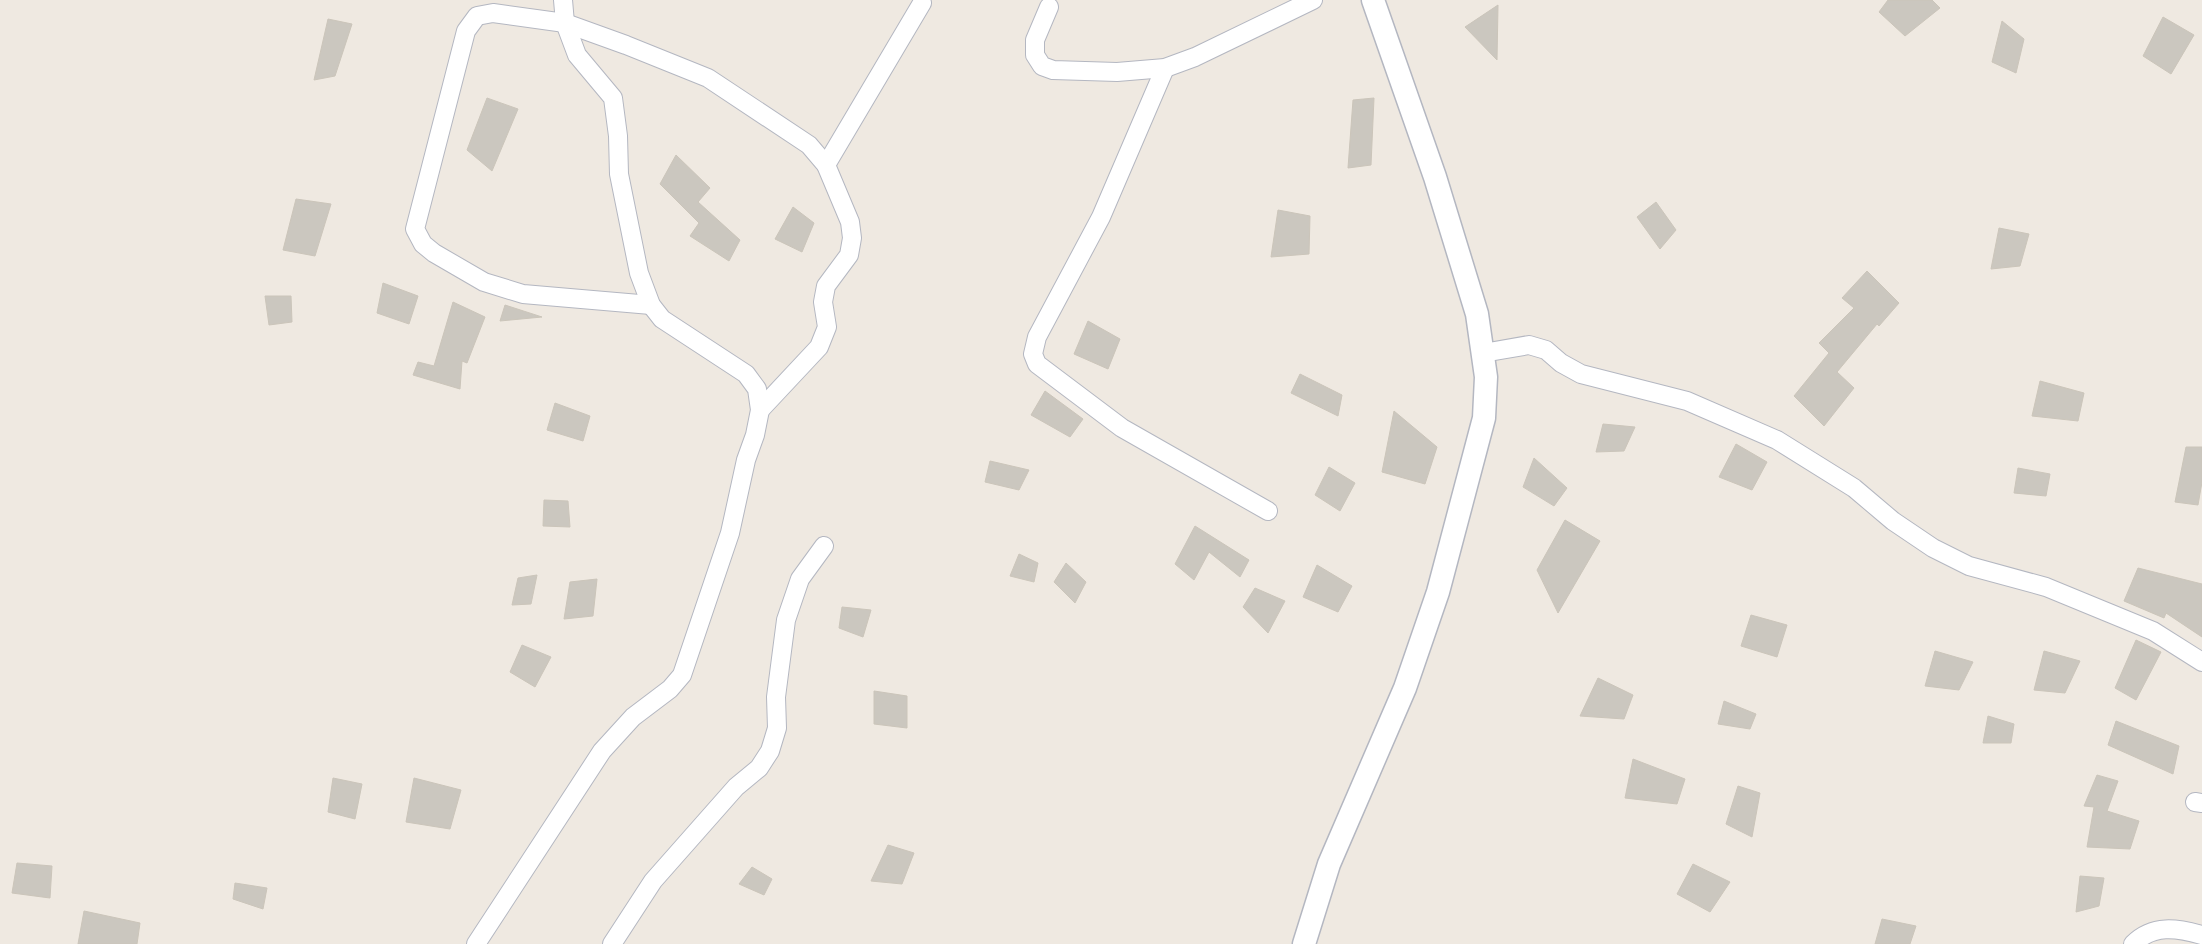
<svg xmlns="http://www.w3.org/2000/svg" width="2202" height="944" viewBox="0 0 2202 944" font-family="Quicksand,sans-serif">
  <style>
    .building { fill: #cbc7bf; stroke: #cbc5ba }
    .lines { fill: none; stroke-linecap: round; stroke-linejoin: round }
    .minor-casing { stroke: #b4b7c1; stroke-width: 20 }
    .tertiary-casing { stroke: #b4b7c1; stroke-width: 25 }
    .minor { stroke: #fff; stroke-width: 18 }
    .tertiary { stroke: #fff; stroke-width: 22 }
  </style>
  <rect width="100%" height="100%" fill="#efe9e1"/>
  <g class="building">
    <path d="M 1888,0 L 1932,0 L 1940,8 L 1905,36 L 1879,12 Z"/>
    <path d="M 1498,5 L 1497,60 L 1465,27 Z"/>
    <path d="M 2163,17 L 2194,35 L 2171,74 L 2143,56 Z"/>
    <path d="M 328,19 L 352,24 L 335,76 L 314,80 Z"/>
    <path d="M 2002,21 L 2024,39 L 2016,73 L 1992,62 Z"/>
    <path d="M 487,98 L 518,109 L 492,171 L 467,150 Z"/>
    <path d="M 1374,98 L 1371,165 L 1348,168 L 1353,100 Z"/>
    <path d="M 676,155 L 710,188 L 698,202 L 740,240 L 729,261 L 690,236 L 699,223 L 660,184 Z"/>
    <path d="M 296,199 L 331,204 L 315,256 L 283,250 Z"/>
    <path d="M 1656,202 L 1676,230 L 1660,249 L 1637,217 Z"/>
    <path d="M 793,207 L 814,223 L 802,252 L 775,239 Z"/>
    <path d="M 1278,210 L 1310,216 L 1309,254 L 1271,257 Z"/>
    <path d="M 1999,228 L 2029,234 L 2020,266 L 1991,269 Z"/>
    <path d="M 1867,271 L 1899,303 L 1879,326 L 1877,324 L 1837,372 L 1854,388 L 1824,426 L 1794,396 L 1829,353 L 1819,343 L 1854,308 L 1842,298 Z"/>
    <path d="M 383,283 L 418,296 L 409,324 L 377,313 Z"/>
    <path d="M 265,296 L 291,296 L 292,322 L 269,325 Z"/>
    <path d="M 453,302 L 485,317 L 467,363 L 462,361 L 460,389 L 413,375 L 418,362 L 434,366 Z"/>
    <path d="M 505,305 L 542,317 L 500,321 Z"/>
    <path d="M 1088,321 L 1120,339 L 1108,369 L 1074,354 Z"/>
    <path d="M 1300,374 L 1342,395 L 1338,416 L 1291,393 Z"/>
    <path d="M 2040,381 L 2084,393 L 2078,421 L 2032,416 Z"/>
    <path d="M 1045,391 L 1083,419 L 1070,437 L 1031,415 Z"/>
    <path d="M 555,403 L 590,416 L 583,441 L 547,430 Z"/>
    <path d="M 1394,411 L 1437,447 L 1425,484 L 1382,472 Z"/>
    <path d="M 1603,424 L 1635,427 L 1624,451 L 1596,452 Z"/>
    <path d="M 1736,444 L 1767,462 L 1752,490 L 1719,477 Z"/>
    <path d="M 2186,447 L 2202,447 L 2202,482 L 2198,505 L 2175,502 Z"/>
    <path d="M 1534,458 L 1567,488 L 1554,506 L 1523,487 Z"/>
    <path d="M 990,461 L 1029,470 L 1019,490 L 985,482 Z"/>
    <path d="M 1329,467 L 1355,483 L 1340,511 L 1315,495 Z"/>
    <path d="M 2018,468 L 2050,474 L 2046,496 L 2014,493 Z"/>
    <path d="M 544,500 L 568,501 L 570,527 L 543,526 Z"/>
    <path d="M 1565,520 L 1600,541 L 1558,613 L 1537,570 Z"/>
    <path d="M 1195,526 L 1249,560 L 1240,577 L 1209,552 L 1194,580 L 1175,564 Z"/>
    <path d="M 1019,554 L 1038,563 L 1034,582 L 1010,576 Z"/>
    <path d="M 1066,563 L 1086,582 L 1075,603 L 1054,582 Z"/>
    <path d="M 1317,565 L 1352,586 L 1338,612 L 1303,597 Z"/>
    <path d="M 2138,568 L 2202,584 L 2202,637 L 2166,613 L 2164,618 L 2124,601 Z"/>
    <path d="M 537,575 L 531,604 L 512,605 L 518,578 Z"/>
    <path d="M 597,579 L 593,616 L 564,619 L 570,582 Z"/>
    <path d="M 1255,588 L 1285,601 L 1268,633 L 1243,607 Z"/>
    <path d="M 842,607 L 871,610 L 863,637 L 839,628 Z"/>
    <path d="M 1751,615 L 1787,625 L 1777,657 L 1741,646 Z"/>
    <path d="M 2136,640 L 2161,652 L 2136,700 L 2115,688 Z"/>
    <path d="M 522,645 L 551,657 L 535,687 L 510,672 Z"/>
    <path d="M 1935,651 L 1973,662 L 1959,690 L 1925,686 Z"/>
    <path d="M 2044,651 L 2080,661 L 2065,693 L 2034,690 Z"/>
    <path d="M 1598,678 L 1633,695 L 1624,719 L 1580,716 Z"/>
    <path d="M 874,691 L 907,696 L 907,728 L 874,724 Z"/>
    <path d="M 1724,701 L 1756,714 L 1750,729 L 1718,724 Z"/>
    <path d="M 1988,716 L 2014,724 L 2011,743 L 1983,743 Z"/>
    <path d="M 2116,721 L 2179,746 L 2173,774 L 2108,745 Z"/>
    <path d="M 1633,759 L 1685,779 L 1677,804 L 1625,798 Z"/>
    <path d="M 2097,775 L 2118,781 L 2107,811 L 2139,821 L 2130,849 L 2087,847 L 2094,807 L 2084,806 Z"/>
    <path d="M 333,778 L 362,784 L 355,819 L 328,812 Z"/>
    <path d="M 414,778 L 461,790 L 450,829 L 406,822 Z"/>
    <path d="M 1738,786 L 1760,793 L 1752,837 L 1726,824 Z"/>
    <path d="M 888,845 L 914,853 L 902,884 L 871,881 Z"/>
    <path d="M 17,863 L 52,866 L 50,898 L 12,893 Z"/>
    <path d="M 1693,864 L 1730,882 L 1710,912 L 1677,894 Z"/>
    <path d="M 752,867 L 772,879 L 764,895 L 739,884 Z"/>
    <path d="M 2080,876 L 2104,878 L 2099,906 L 2076,912 Z"/>
    <path d="M 235,883 L 267,888 L 263,909 L 233,899 Z"/>
    <path d="M 84,911 L 140,923 L 137,944 L 78,944 Z"/>
    <path d="M 1882,919 L 1916,926 L 1910,944 L 1875,944 Z"/>
  </g>
  <g class="lines">
    <defs>
      <g id="minor">
        <path d="M 1049,7 L 1035,40 L 1035,55 L 1042,66 L 1053,70 L 1117,72 L 1165,68 L 1195,57 L 1313,0"/>
        <path d="M 1165,68 L 1101,217 L 1037,337 L 1033,354 L 1037,364 L 1122,428 L 1268,511"/>
        <path d="M 826,165 L 922,3"/>
        <path d="M 651,305 L 523,294 L 484,282 L 434,253 L 423,244 L 415,229 L 466,31 L 477,16 L 493,13 L 565,23 L 626,45 L 708,78 L 809,145 L 826,165 L 850,222 L 852,238 L 849,255 L 826,286 L 823,302 L 827,327 L 819,347 L 760,410"/>
        <path d="M 1483,353 L 1529,345 L 1546,350 L 1561,363 L 1581,374 L 1687,401 L 1777,440 L 1854,488 L 1893,521 L 1933,548 L 1969,566 L 2046,587 L 2153,631 L 2202,662"/>
        <path d="M 2195,802 L 2202,803"/>
        <path d="M 476,944 L 602,751 L 633,717 L 670,689 L 682,675 L 730,533 L 746,460 L 755,435 L 760,410 L 757,389 L 746,374 L 662,319 L 651,305 L 639,273 L 619,174 L 618,136 L 613,98 L 577,55 L 565,23 L 563,0"/>
        <path d="M 612,944 L 653,881 L 736,787 L 759,768 L 770,751 L 777,728 L 776,697 L 786,620 L 800,579 L 824,546"/>
        <path d="M 2133,944 C 2153,924 2177,928 2202,935"/>
      </g>
      <path id="tertiary" d="M 1304,944 L 1329,864 L 1405,688 L 1438,592 L 1484,418 L 1486,377 L 1477,314 L 1435,177 L 1373,0"/>
    </defs>
    <use href="#minor" class="minor-casing"/>
    <use href="#tertiary" class="tertiary-casing"/>
    <use href="#minor" class="minor"/>
    <use href="#tertiary" class="tertiary"/>
  </g>
</svg>
